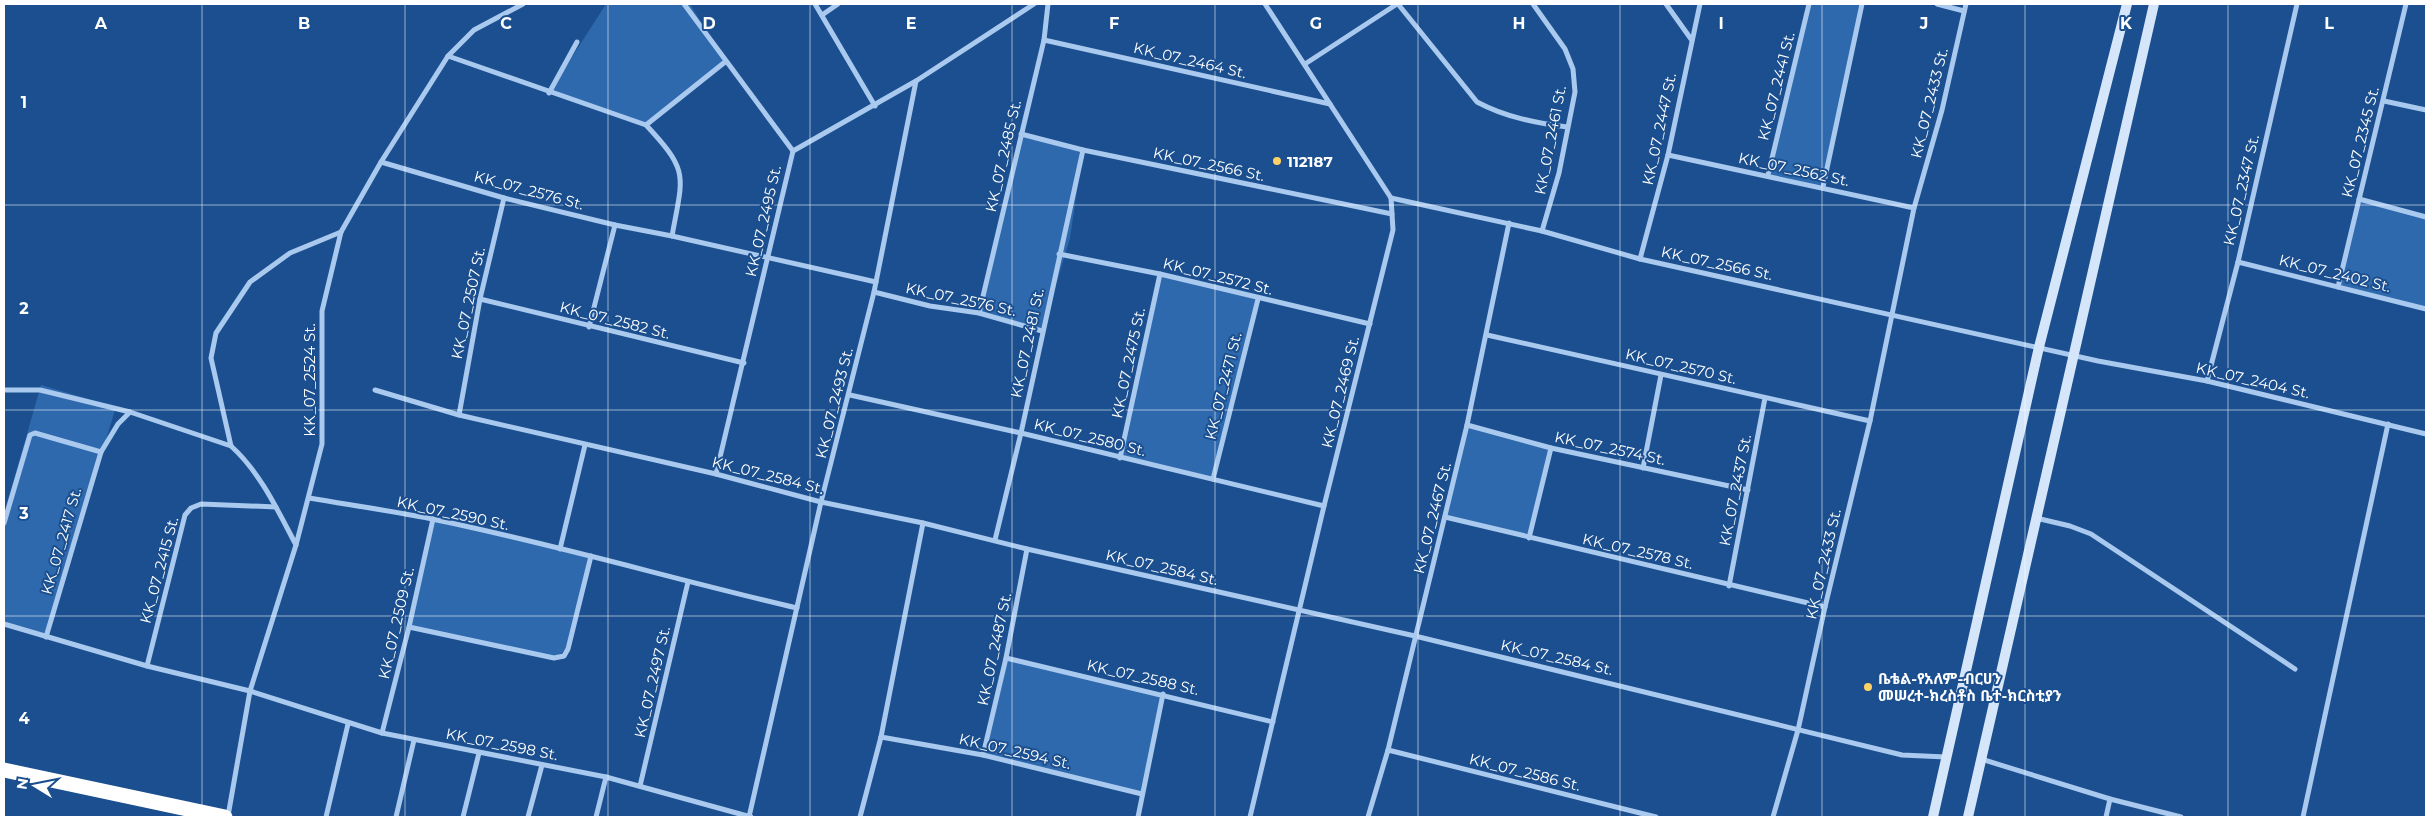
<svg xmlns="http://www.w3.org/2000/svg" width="2430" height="821" viewBox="0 0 2430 821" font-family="Montserrat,'Noto Sans Ethiopic',sans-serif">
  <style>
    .green { fill: #2e69ad }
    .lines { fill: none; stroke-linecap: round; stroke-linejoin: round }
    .street { stroke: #a9c9ee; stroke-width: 5 }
    .secondary { stroke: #d6e6fa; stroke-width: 10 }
    .highway { stroke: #fff; stroke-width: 15 }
    .grid { fill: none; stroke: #fff; stroke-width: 1; stroke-opacity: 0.55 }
    .poi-dot { fill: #ffd166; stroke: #1b4f8f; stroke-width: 2 }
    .labels { text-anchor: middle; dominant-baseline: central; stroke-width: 4; stroke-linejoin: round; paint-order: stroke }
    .street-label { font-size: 15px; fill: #fff; stroke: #1b4f8f }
    .poi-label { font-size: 15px; font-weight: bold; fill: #fff; stroke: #1b4f8f; text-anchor: start }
    .grid-label { font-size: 16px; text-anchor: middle; font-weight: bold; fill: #fff; stroke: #1b4f8f; stroke-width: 4; stroke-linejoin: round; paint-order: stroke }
  </style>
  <rect width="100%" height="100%" fill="#1b4f8f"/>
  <g class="green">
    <path d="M 606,4 L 690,4 L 725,62 L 646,125 L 549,93 Z"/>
    <path d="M 1809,4 L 1862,4 L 1823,187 L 1768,175 Z"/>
    <path d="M 1021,134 L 1083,150 L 1070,238 L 1042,331 L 979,313 Z"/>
    <path d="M 2359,199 L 2426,217 L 2426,309 L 2338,287 Z"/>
    <path d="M 1160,274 L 1258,299 L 1213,479 L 1120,458 Z"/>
    <path d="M 41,385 L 116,407 L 45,637 L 4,625 L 4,514 Z"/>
    <path d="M 1467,425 L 1551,448 L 1529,538 L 1445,517 Z"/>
    <path d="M 433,519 L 591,556 L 568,649 L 554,658 L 409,627 Z"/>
    <path d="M 1006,658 L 1163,694 L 1142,794 L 983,755 Z"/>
  </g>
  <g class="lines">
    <g class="street">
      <path d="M 684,4 L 793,151"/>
      <path d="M 815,4 L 875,106"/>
      <path d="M 1398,4 L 1477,102 C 1505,117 1536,123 1567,127"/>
      <path d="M 1533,4 L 1565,49 L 1573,69 L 1575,92 L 1559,173 L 1542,231"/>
      <path d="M 1666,4 L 1691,39"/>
      <path d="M 1937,4 L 1964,11"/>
      <path d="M 822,15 L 838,4"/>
      <path d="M 1044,40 L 1330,104"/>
      <path d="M 448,56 L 646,125 L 725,62"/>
      <path d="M 1305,64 L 1397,4"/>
      <path d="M 549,93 L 577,42"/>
      <path d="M 2384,101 L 2426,110"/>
      <path d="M 646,125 C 690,172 683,175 672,236"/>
      <path d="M 1021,134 L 1083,150 L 1392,214"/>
      <path d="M 793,151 L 916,81 L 1034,4"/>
      <path d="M 1668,155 L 1914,208"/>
      <path d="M 381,162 L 504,198 L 615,225 L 672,236 L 876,282"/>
      <path d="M 1768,175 L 1809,4"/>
      <path d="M 1823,187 L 1862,4"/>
      <path d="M 1391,198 L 1542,231 L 1640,259 L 2098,361 L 2207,381 L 2426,434"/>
      <path d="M 2359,199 L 2426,217"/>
      <path d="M 1059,254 L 1160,274 L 1370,324"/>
      <path d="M 1640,259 L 1668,155 L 1700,4"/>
      <path d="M 2238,262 L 2426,309"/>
      <path d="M 2338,287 L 2406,4"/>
      <path d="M 874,292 L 930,306 L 979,313 L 1042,331"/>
      <path d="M 480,299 L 744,363"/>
      <path d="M 979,313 L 1044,40 L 1048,4"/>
      <path d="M 589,327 L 615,225"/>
      <path d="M 1487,335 L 1870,421"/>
      <path d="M 2207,381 L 2238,262 L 2297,4"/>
      <path d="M 4,390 L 40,390 L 130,412 L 231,446 C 260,472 278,511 296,545"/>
      <path d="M 375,390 L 459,415 L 716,474 L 821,502 L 923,523 L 1027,549 L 1415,636 L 1902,755 L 1946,757"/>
      <path d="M 850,395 L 1021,433 L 1324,506"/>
      <path d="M 459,415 L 480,299 L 504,198"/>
      <path d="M 1467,425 L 1551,448 L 1748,490"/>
      <path d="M 231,446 L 211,358 L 216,333 L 250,282 L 290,253 L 341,232"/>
      <path d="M 1120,458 L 1160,274"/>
      <path d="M 1643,468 L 1661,375"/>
      <path d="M 716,474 L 793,151"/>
      <path d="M 1213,479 L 1258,299"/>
      <path d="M 309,498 C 350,505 392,511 432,519 C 555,544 676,580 797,608"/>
      <path d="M 1445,517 L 1825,607"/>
      <path d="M 2036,518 L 2070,526 L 2091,534 L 2295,669"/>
      <path d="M 4,523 L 30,435 L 35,433 L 101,452"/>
      <path d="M 1529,538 L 1551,448"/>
      <path d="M 995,540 L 1021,433 L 1083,150"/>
      <path d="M 560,549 L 585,445"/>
      <path d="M 1729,586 L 1765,398"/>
      <path d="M 4,624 L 147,666 L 250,691 L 382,733 L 606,777 L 751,817"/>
      <path d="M 409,627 L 554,658 L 564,656 L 568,649 L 591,556"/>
      <path d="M 46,637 L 101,452 L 118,424 L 130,412"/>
      <path d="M 1006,658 L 1273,722"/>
      <path d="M 147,666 L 185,515 L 191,508 L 201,504 L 276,507"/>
      <path d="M 382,733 L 409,627 L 433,519"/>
      <path d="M 881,737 L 983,755 L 1142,794"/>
      <path d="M 1388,750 L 1656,817"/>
      <path d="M 983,755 L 1006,658 L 1027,549"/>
      <path d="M 1981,759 L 2110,799 L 2181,817"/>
      <path d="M 640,786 L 688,582"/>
      <path d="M 228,816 L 250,691 L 296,545 L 322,444 L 322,311 L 341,232 L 381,162 L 448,56 L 474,30 L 523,4"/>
      <path d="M 326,817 L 348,724"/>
      <path d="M 396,817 L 414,740"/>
      <path d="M 463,817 L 479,753"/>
      <path d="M 528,817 L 542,765"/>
      <path d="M 596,817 L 606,777"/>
      <path d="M 749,817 L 821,502 L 874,292 L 916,81"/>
      <path d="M 860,817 L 881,737 L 923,523"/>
      <path d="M 1138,817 L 1163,694"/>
      <path d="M 1250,817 L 1324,506 L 1393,230 L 1391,198 L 1265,4"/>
      <path d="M 1368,817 L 1388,750 L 1467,425 L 1509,223"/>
      <path d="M 1773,817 L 1798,730 L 1825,607 L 1870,421 L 1914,208 L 1942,110 L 1966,4"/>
      <path d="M 2106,817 L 2110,799"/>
      <path d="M 2303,817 L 2388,424"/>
    </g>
    <g class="secondary">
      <path d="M 1933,817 L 2039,347 L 2127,4"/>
      <path d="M 1968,817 L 2154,4"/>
    </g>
    <path class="highway" d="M 4,770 L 225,817"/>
  </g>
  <path class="grid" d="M 202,4 L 202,817M 405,4 L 405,817M 608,4 L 608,817M 810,4 L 810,817M 1012,4 L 1012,817M 1215,4 L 1215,817M 1418,4 L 1418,817M 1620,4 L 1620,817M 1822,4 L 1822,817M 2025,4 L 2025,817M 2228,4 L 2228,817M 4,205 L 2426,205M 4,410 L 2426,410M 4,616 L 2426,616"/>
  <g class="poi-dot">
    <circle cx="1277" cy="161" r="5"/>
    <circle cx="1868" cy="687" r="5"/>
  </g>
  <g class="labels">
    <g class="street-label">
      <text transform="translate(1190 60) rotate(13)">KK_07_2464 St.</text>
      <text transform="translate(1776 86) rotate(-76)">KK_07_2441 St.</text>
      <text transform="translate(1929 103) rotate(-76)">KK_07_2433 St.</text>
      <text transform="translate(1659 129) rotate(-78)">KK_07_2447 St.</text>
      <text transform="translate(1550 140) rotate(-79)">KK_07_2461 St.</text>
      <text transform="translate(2360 142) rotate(-76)">KK_07_2345 St.</text>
      <text transform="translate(1003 156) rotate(-77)">KK_07_2485 St.</text>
      <text transform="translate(1209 164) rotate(12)">KK_07_2566 St.</text>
      <text transform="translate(1794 169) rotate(12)">KK_07_2562 St.</text>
      <text transform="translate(529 190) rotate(15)">KK_07_2576 St.</text>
      <text transform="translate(2241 190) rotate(-77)">KK_07_2347 St.</text>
      <text transform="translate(763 221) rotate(-77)">KK_07_2495 St.</text>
      <text transform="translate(1717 263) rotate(12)">KK_07_2566 St.</text>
      <text transform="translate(2335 273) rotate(14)">KK_07_2402 St.</text>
      <text transform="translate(1218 276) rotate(14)">KK_07_2572 St.</text>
      <text transform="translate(961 299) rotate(12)">KK_07_2576 St.</text>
      <text transform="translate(468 303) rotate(-78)">KK_07_2507 St.</text>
      <text transform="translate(615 320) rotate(14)">KK_07_2582 St.</text>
      <text transform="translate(1027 343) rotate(-78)">KK_07_2481 St.</text>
      <text transform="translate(1128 363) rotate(-78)">KK_07_2475 St.</text>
      <text transform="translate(1681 366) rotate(13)">KK_07_2570 St.</text>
      <text transform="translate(309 380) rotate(-90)">KK_07_2524 St.</text>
      <text transform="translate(2253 380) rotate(13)">KK_07_2404 St.</text>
      <text transform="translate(1223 386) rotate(-76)">KK_07_2471 St.</text>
      <text transform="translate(1340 392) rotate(-76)">KK_07_2469 St.</text>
      <text transform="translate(834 403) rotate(-76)">KK_07_2493 St.</text>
      <text transform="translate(1090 437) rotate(14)">KK_07_2580 St.</text>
      <text transform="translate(1610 448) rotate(12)">KK_07_2574 St.</text>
      <text transform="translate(768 475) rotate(14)">KK_07_2584 St.</text>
      <text transform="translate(1735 490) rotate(-79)">KK_07_2437 St.</text>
      <text transform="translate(453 513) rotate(12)">KK_07_2590 St.</text>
      <text transform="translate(1432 518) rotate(-76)">KK_07_2467 St.</text>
      <text transform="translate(61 541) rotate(-74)">KK_07_2417 St.</text>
      <text transform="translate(1638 551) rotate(13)">KK_07_2578 St.</text>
      <text transform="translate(1823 564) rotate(-77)">KK_07_2433 St.</text>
      <text transform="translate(1162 567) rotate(13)">KK_07_2584 St.</text>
      <text transform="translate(159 570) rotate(-75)">KK_07_2415 St.</text>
      <text transform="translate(396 623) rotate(-77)">KK_07_2509 St.</text>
      <text transform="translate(994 649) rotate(-78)">KK_07_2487 St.</text>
      <text transform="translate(1557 657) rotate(13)">KK_07_2584 St.</text>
      <text transform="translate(1143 677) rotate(13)">KK_07_2588 St.</text>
      <text transform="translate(652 682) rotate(-77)">KK_07_2497 St.</text>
      <text transform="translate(502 744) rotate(11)">KK_07_2598 St.</text>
      <text transform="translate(1015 751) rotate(13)">KK_07_2594 St.</text>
      <text transform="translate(1525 772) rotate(14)">KK_07_2586 St.</text>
    </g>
    <g class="poi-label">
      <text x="1287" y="161">112187</text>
      <text x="1878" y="678">ቤቴል-የአለም-ብርሀን<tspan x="1878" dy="17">መሠረተ-ክረስቶስ ቤተ-ክርስቲያን</tspan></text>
    </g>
  </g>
  <g class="grid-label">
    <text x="101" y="29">A</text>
    <text x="304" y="29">B</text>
    <text x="506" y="29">C</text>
    <text x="709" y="29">D</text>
    <text x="911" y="29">E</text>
    <text x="1114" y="29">F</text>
    <text x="1316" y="29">G</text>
    <text x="1519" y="29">H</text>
    <text x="1721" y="29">I</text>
    <text x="1924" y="29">J</text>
    <text x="2126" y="29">K</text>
    <text x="2329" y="29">L</text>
    <text x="24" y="108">1</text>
    <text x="24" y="314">2</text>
    <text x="24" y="519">3</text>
    <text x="24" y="724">4</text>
  </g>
  <rect width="2430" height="821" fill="none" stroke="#ffffff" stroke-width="10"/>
  <g transform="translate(35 786) rotate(280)" stroke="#1b4f8f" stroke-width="4" paint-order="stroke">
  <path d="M0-4L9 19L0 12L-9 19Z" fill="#ffffff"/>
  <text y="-8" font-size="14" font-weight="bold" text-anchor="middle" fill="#ffffff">N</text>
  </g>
</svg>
